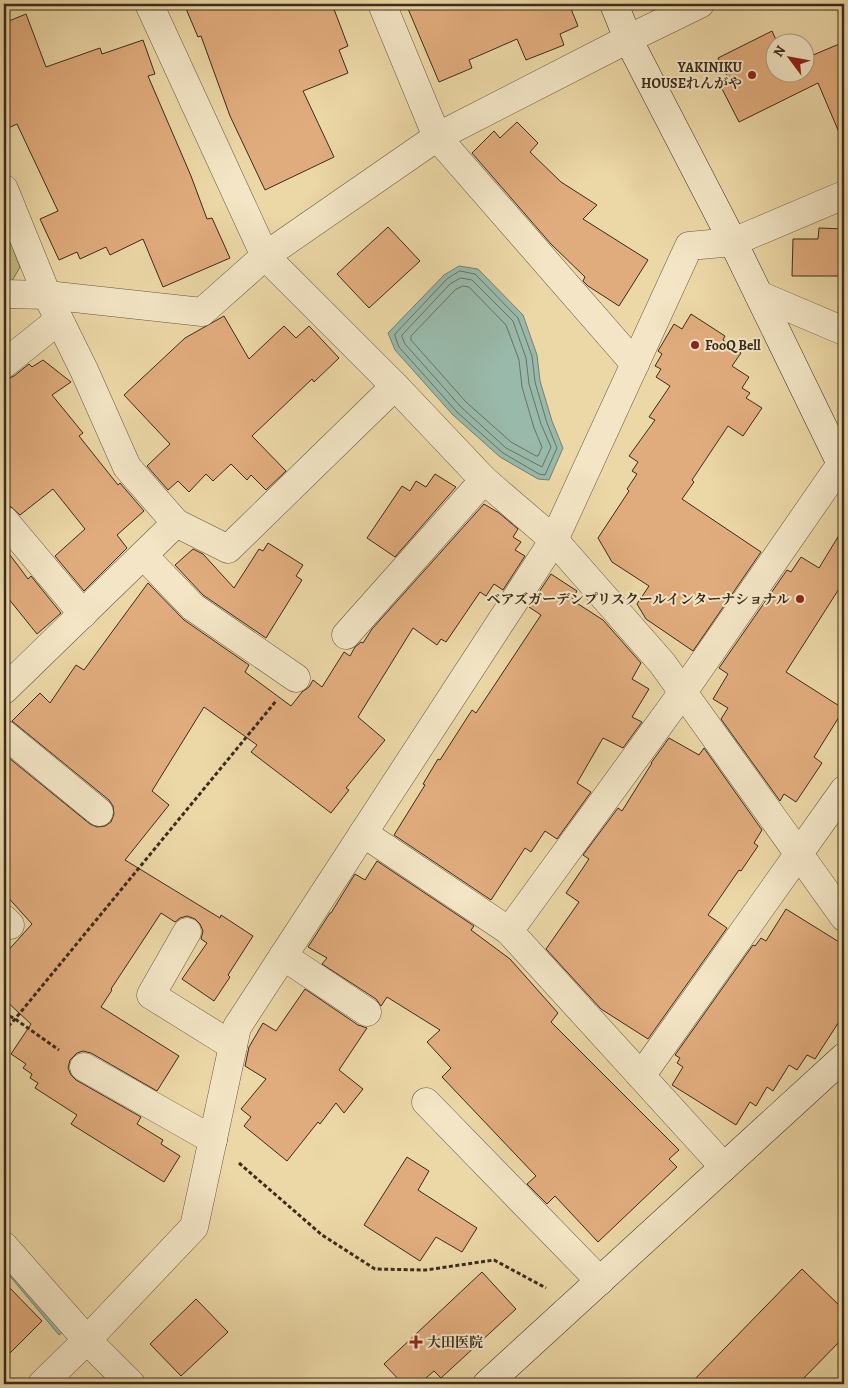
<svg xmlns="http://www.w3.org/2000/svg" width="848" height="1388" viewBox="0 0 848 1388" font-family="Alegreya,'Noto Serif JP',serif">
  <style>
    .green { fill: #bebd82; stroke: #7c7450 }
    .water { fill: #99b9aa; stroke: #738172 }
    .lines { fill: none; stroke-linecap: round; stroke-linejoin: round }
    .shore { stroke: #6a7264; stroke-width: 1 }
    .building { fill: #e1ac7d; stroke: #3b2c1e }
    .street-casing { stroke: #675740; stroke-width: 29 }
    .secondary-casing { stroke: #3b2c1e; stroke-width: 29 }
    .path { stroke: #3b2c1e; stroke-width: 3; stroke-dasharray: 4 2.5; stroke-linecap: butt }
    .street { stroke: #f3e5c5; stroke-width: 28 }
    .secondary { stroke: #f3e5c5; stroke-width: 28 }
    .poi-dot { fill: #8f2418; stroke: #f3e5c5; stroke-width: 2 }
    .labels { text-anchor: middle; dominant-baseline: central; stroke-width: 4; stroke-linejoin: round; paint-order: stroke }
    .poi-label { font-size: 14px; font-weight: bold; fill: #3b2c1e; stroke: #f3e5c5; text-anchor: end }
  </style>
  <rect width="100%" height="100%" fill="#ecd7a6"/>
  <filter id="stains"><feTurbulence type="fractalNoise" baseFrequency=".004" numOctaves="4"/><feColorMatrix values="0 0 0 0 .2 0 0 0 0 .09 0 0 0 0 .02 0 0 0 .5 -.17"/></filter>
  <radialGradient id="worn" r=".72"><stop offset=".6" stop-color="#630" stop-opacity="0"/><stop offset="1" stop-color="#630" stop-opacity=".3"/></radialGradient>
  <path class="green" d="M 4,225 L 20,267 L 12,281 L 4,280 Z"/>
  <g class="water">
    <path d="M 459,266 L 478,269 L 523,315 L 537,355 L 540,381 L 552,421 L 563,448 L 549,480 L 538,479 L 500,457 L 453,415 L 395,350 L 388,333 L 444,275 Z"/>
    <path d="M 4,1253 L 69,1327 L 59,1335 L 4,1269 Z"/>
  </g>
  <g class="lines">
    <g class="shore">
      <path d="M 460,271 L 475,274 L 518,318 L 532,356 L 535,382 L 547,423 L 557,448 L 545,475 L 539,474 L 503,453 L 457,412 L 399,347 L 395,336 L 395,334 L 447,279 Z"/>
      <path d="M 461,278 L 472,280 L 513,321 L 526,358 L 529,384 L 541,424 L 551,447 L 542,467 L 506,448 L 461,407 L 405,344 L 402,337 L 402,335 L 450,284 Z"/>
      <path d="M 463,286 L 469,287 L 506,325 L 519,360 L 522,387 L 534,428 L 542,447 L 538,456 L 536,456 L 511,442 L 466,402 L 411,340 L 411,336 L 455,290 Z"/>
    </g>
  </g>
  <g class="building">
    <path d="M 184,4 L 332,4 L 348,46 L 339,50 L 348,73 L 303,91 L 334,157 L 265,190 L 230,116 L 201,36 L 198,37 Z"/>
    <path d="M 406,4 L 569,4 L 578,26 L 560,34 L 564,45 L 526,60 L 517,39 L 469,60 L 472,68 L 439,82 Z"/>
    <path d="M 26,14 L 46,67 L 100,48 L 102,54 L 143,40 L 155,74 L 148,76 L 191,176 L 207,219 L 212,218 L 230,258 L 163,287 L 143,239 L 110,255 L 106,247 L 80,259 L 77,252 L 59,260 L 40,219 L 58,211 L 17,124 L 4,130 L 4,23 Z"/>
    <path d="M 772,31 L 777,42 L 776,42 L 776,72 L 806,72 L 806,58 L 844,42 L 844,144 L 818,83 L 739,122 L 718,81 L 727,76 L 718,58 Z"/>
    <path d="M 517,122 L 538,143 L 530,152 L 561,182 L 597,205 L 583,219 L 648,260 L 619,306 L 588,286 L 583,281 L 585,277 L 551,244 L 472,153 L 494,131 L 500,138 Z"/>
    <path d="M 388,227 L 420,261 L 369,308 L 337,274 Z"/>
    <path d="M 819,228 L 844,229 L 844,276 L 792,276 L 793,239 L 818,239 Z"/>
    <path d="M 691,314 L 725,336 L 723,340 L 741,353 L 732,366 L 749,377 L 742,388 L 750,393 L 746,398 L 762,408 L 743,436 L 728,426 L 692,480 L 694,482 L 682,499 L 761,552 L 693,651 L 646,619 L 637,604 L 649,586 L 612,562 L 598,538 L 629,491 L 627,489 L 637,474 L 632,471 L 638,462 L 629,456 L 655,420 L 649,417 L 670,386 L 656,377 L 661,369 L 655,366 L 662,354 L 658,351 L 674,324 L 682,329 Z"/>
    <path d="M 224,316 L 249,359 L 284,326 L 296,338 L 309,326 L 339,358 L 314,382 L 312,379 L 252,436 L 286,471 L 266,490 L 251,475 L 247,480 L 231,464 L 213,481 L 206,474 L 189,492 L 178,481 L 168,490 L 147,466 L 170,444 L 124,395 L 185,338 Z"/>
    <path d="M 43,360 L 71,382 L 52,395 L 83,433 L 79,436 L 118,485 L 120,483 L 144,511 L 117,535 L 127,548 L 84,591 L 55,556 L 85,529 L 53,489 L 20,515 L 10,506 L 4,505 L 4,379 L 7,379 L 14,376 L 29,364 L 32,367 Z"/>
    <path d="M 435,474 L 456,487 L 395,557 L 367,538 L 402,486 L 410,491 L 416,481 L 426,487 Z"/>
    <path d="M 484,504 L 499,513 L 518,529 L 513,537 L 521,542 L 515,550 L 525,556 L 503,590 L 494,584 L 486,596 L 480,592 L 446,642 L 441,639 L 437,645 L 413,628 L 358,717 L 385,740 L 346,788 L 349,790 L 331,813 L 251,752 L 257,745 L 204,707 L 152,791 L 169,805 L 125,860 L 220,918 L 221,915 L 253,936 L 228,975 L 230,977 L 214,1001 L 182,979 L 207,943 L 201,939 L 203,931 L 200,924 L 195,919 L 187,916 L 180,918 L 175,922 L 161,913 L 111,989 L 112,990 L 101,1007 L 179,1056 L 157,1091 L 91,1053 L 83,1051 L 77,1053 L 70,1060 L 68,1068 L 71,1075 L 76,1080 L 141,1117 L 137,1124 L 163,1140 L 161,1144 L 180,1156 L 164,1182 L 71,1124 L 77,1115 L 35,1088 L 38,1083 L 30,1078 L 32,1074 L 23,1068 L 26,1064 L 11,1054 L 31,1024 L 4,999 L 4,955 L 32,924 L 4,893 L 4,754 L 90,824 L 97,827 L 105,826 L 111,822 L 114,814 L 113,806 L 109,800 L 12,721 L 40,693 L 50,703 L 76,665 L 84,670 L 148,583 L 184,620 L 249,665 L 245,672 L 291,706 L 302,692 L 309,687 L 313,680 L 322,687 L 344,652 L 350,656 L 355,647 L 361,642 L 363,643 L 372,629 Z"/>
    <path d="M 844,527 L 844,581 L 786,672 L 844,709 L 814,757 L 822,763 L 796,802 L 784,794 L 780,801 L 721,719 L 728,708 L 713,699 L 728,674 L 719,668 L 787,570 L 791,572 L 801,557 L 819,568 Z"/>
    <path d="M 268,543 L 303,565 L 296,576 L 302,580 L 266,638 L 203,595 L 175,565 L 193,549 L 203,554 L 234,588 L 259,549 L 263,551 Z"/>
    <path d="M 4,547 L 28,579 L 31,576 L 61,613 L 37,634 L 4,593 Z"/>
    <path d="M 551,574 L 577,591 L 572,600 L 603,620 L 641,663 L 632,679 L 649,689 L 632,717 L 642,722 L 623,748 L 603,738 L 577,783 L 591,792 L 557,839 L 545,831 L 531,852 L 525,848 L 491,900 L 394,835 L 425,785 L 423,784 L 438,759 L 440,760 L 472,710 L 476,713 L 541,615 L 529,607 Z"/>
    <path d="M 669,738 L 699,755 L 704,748 L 762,830 L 754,843 L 758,846 L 741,871 L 739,870 L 708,915 L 727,928 L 648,1039 L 601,1009 L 546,949 L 579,902 L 566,893 L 589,859 L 583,855 L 618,808 L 622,811 L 652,763 L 651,763 Z"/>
    <path d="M 377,861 L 474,926 L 471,930 L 510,959 L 558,1013 L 551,1022 L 679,1150 L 669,1159 L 677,1167 L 598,1242 L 555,1196 L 547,1204 L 527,1184 L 536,1176 L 442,1077 L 451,1068 L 427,1042 L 440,1030 L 387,997 L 381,1006 L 376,999 L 322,964 L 327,958 L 308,947 L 330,913 L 331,913 L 355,874 L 365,880 Z"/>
    <path d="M 786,909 L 844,945 L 844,1014 L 815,1059 L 807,1055 L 797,1070 L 789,1065 L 773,1091 L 767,1087 L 756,1106 L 750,1102 L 736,1125 L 672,1085 L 683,1067 L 677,1063 L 680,1058 L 675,1055 L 753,945 L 755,946 L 761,938 L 766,941 Z"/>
    <path d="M 305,989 L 358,1025 L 367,1028 L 339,1070 L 363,1089 L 344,1113 L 336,1103 L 320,1124 L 318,1122 L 287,1161 L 244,1126 L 251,1117 L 241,1109 L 266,1079 L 245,1066 L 249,1047 L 263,1023 L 276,1031 Z"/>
    <path d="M 407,1157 L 429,1171 L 418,1190 L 477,1228 L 462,1252 L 436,1237 L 420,1261 L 364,1225 Z"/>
    <path d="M 802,1269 L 844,1310 L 844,1337 L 798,1384 L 690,1384 Z"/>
    <path d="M 482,1272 L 516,1309 L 441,1378 L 434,1371 L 419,1384 L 403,1384 L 384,1364 Z"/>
    <path d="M 4,1282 L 42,1321 L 4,1359 Z"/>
    <path d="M 196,1299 L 228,1332 L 181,1376 L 150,1344 Z"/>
  </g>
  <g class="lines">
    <defs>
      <g id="street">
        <path d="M 149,4 L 265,256 L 395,386 L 484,480 L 554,540 L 662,663 L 844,917"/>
        <path d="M 382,4 L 437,137 L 635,364"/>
        <path d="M 4,189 L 47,295 L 84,370 L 127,467 L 176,523 L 228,549 L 395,386"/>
        <path d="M 4,294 L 47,295 L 202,312 L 265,256 L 437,137 L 628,39 L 700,4"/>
        <path d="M 759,295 L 844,331"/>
        <path d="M 4,364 L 59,320"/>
        <path d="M 4,520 L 83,614"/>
        <path d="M 143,555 L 193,607 L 296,678"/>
        <path d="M 346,635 L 484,480"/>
        <path d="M 4,690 L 176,523"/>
        <path d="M 4,734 L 99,812"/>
        <path d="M 363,833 L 509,931 L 724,1167"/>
        <path d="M 4,919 L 10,925"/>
        <path d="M 509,931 L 683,692 L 841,464"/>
        <path d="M 187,932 L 151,995 L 233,1046"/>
        <path d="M 283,956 L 367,1012"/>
        <path d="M 84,1067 L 213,1140"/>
        <path d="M 641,1076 L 844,790"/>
        <path d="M 426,1102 L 600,1281"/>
        <path d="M 4,1246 L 87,1340 L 131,1384"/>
        <path d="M 42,1384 L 87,1340 L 194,1227 L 237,1027 L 554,540 L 689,246 L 733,242 L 844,195"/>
      </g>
      <g id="secondary">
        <path d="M 614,4 L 628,39 L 733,242 L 841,464 L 844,467"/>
        <path d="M 487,1384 L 844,1057"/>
      </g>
    </defs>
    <use href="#street" class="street-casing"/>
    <use href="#secondary" class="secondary-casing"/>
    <g class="path">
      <path d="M 4,1013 L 15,1019 L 59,1050"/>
      <path d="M 4,1031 L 15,1019 L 276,701"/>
      <path d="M 239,1163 L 322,1235 L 375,1269 L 426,1270 L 494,1260 L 546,1288"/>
    </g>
    <use href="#street" class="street"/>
    <use href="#secondary" class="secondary"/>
  </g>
  <g class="poi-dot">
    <circle cx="752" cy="75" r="5"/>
    <circle cx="695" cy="345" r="5"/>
    <circle cx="800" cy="599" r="5"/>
    <path d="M413.5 1334.5h5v5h5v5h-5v5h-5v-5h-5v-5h5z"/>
  </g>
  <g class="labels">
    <g class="poi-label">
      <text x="742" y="67">YAKINIKU<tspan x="742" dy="16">HOUSEれんがや</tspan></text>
      <text x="705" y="345" text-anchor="start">FooQ Bell</text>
      <text x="790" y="599">ベアズガーデンプリスクールインターナショナル</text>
      <text x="427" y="1342" text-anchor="start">大田医院</text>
    </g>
  </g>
  <rect width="848" height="1388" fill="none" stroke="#ecd7a6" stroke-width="20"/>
  <rect x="5" y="5" width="838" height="1378" fill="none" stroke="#3b2c1e" stroke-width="2.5"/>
  <rect x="10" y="10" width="828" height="1368" fill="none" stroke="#3b2c1e"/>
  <g transform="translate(790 58) rotate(302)"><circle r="24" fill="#f3e5c5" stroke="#a99b82"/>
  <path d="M0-4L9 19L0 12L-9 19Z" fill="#8f2418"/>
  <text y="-8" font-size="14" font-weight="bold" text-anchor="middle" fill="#3b2c1e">N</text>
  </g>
  <rect width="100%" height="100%" filter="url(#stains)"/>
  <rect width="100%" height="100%" fill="url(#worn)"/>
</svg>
